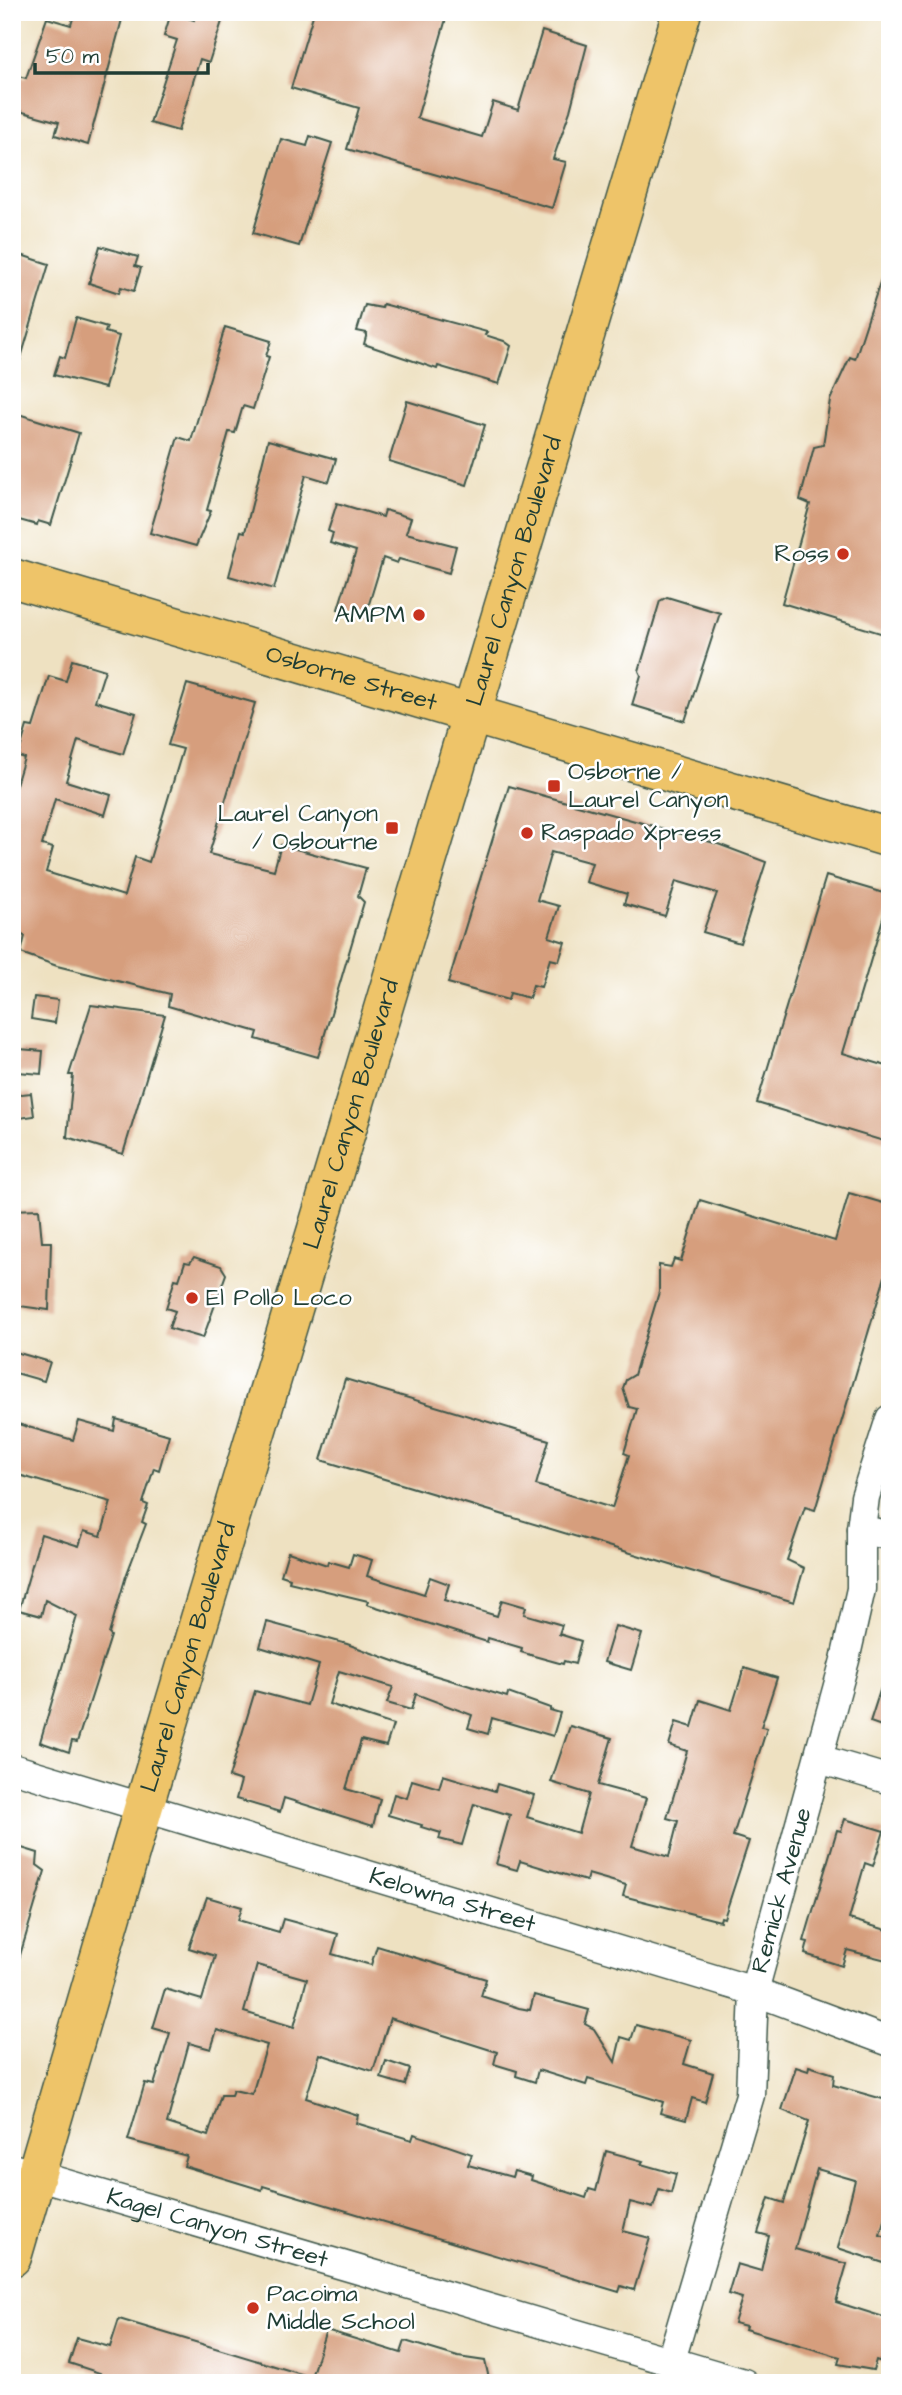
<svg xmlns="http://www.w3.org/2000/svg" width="902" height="2395" viewBox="0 0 902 2395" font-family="'Architects Daughter',sans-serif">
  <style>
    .building { fill: #d69e7d; fill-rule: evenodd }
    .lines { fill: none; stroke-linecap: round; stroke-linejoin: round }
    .street-casing { stroke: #3e5649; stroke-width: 31 }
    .primary-casing { stroke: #3e5649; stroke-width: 41 }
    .street { stroke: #fff; stroke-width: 28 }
    .primary { stroke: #eec469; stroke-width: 38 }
    .poi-dot { fill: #c8321e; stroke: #fff; stroke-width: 2.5 }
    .labels { text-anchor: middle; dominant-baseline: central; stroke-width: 5; stroke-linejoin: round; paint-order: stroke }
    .poi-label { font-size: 24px; fill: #1f3d34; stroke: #fff; text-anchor: start }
    .street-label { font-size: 24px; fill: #1f3d34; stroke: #fff }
  </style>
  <rect width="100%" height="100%" fill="#fff"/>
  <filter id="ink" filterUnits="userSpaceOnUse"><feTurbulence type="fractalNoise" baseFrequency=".0143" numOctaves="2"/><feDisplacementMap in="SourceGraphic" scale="14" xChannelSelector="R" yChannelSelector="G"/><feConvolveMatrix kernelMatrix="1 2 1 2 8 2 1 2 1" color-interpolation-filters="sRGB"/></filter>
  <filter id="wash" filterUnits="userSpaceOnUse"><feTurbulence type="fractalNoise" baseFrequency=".00686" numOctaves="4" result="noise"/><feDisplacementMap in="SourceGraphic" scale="28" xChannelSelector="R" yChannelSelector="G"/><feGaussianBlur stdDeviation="1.57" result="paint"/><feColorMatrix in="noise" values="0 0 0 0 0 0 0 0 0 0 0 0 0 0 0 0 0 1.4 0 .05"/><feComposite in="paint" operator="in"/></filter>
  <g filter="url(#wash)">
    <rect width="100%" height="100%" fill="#eee1c1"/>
    <g id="blocks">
      <g class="building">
        <path d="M 75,12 L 124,12 L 88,145 L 55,135 L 59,122 L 12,109 L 18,76 L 26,78 L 47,18 L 71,25 Z"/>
        <path d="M 196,12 L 225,12 L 209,62 L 200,59 L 178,131 L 150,123 L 177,40 L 164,36 L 171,13 L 194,20 Z"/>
        <path d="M 314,12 L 448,12 L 417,118 L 482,137 L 493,102 L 518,110 L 542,31 L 587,45 L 570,111 L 553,159 L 566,162 L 552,208 L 347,149 L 359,108 L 291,88 Z"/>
        <path d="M 310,136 L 332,143 L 299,246 L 253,233 L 281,139 L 307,146 Z"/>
        <path d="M 100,246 L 138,257 L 135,266 L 141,268 L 134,291 L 121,287 L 119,293 L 89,283 Z"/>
        <path d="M 21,255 L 49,264 L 17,371 L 12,370 L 12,285 Z"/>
        <path d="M 886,264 L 890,265 L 890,636 L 782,603 L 810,504 L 800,500 L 814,447 L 823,445 L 830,400 L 850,357 L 855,359 Z"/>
        <path d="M 383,304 L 487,332 L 485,335 L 504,341 L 511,346 L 499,384 L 438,366 L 437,369 L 364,344 L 367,333 L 357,331 L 365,305 L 382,308 Z"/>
        <path d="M 76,318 L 107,327 L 105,332 L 119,336 L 105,388 L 54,375 L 60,356 L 65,358 Z"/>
        <path d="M 225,327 L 271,341 L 266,356 L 269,357 L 253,409 L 243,406 L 235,433 L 229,432 L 207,510 L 211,511 L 196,546 L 150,533 L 178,437 L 191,441 Z"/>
        <path d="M 407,401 L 485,425 L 467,485 L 389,461 Z"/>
        <path d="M 12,412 L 79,433 L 51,525 L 38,521 L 37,525 L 12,518 Z"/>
        <path d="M 268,440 L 336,459 L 329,482 L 306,475 L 274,589 L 229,576 L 241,531 L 245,532 Z"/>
        <path d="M 337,503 L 383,517 L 385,510 L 411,518 L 406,533 L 456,546 L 449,573 L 399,559 L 397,563 L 383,558 L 365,617 L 338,609 L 356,551 L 330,543 L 333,533 L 328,531 Z"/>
        <path d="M 667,597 L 720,613 L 685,721 L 632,705 L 641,675 L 639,671 L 660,601 Z"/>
        <path d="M 72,660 L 105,670 L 95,701 L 136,713 L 123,754 L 78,740 L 66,781 L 111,795 L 105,815 L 55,799 L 42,845 L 53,848 L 46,872 L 124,896 L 135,857 L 149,862 L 183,749 L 168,745 L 187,684 L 255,703 L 209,854 L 274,870 L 281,845 L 366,868 L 358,896 L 364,902 L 318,1057 L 256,1039 L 258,1032 L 168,1006 L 170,994 L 57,966 L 21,953 L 25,936 L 12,932 L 12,798 L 24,758 L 18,756 L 27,726 L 33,727 L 49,676 L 66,681 Z"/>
        <path d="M 509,786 L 718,844 L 766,862 L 740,943 L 703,932 L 717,893 L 676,881 L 665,916 L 624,904 L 627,894 L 586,882 L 592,863 L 551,852 L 537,900 L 559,906 L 549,937 L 565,942 L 559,961 L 550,959 L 541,987 L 533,985 L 529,998 L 510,993 L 508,1000 L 448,983 Z"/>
        <path d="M 826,876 L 890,895 L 843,1053 L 890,1067 L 890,1143 L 757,1103 Z"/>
        <path d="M 34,997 L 58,1000 L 55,1023 L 31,1019 Z"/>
        <path d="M 91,1005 L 165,1015 L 123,1154 L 67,1137 L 73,1075 L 69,1075 Z"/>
        <path d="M 19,1049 L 43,1051 L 41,1074 L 18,1072 Z"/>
        <path d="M 31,1093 L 34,1116 L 12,1119 L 12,1095 Z"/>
        <path d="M 849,1193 L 890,1205 L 890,1260 L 815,1510 L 805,1507 L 787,1560 L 804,1568 L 794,1602 L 321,1460 L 345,1379 L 549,1440 L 536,1485 L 612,1508 L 629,1455 L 624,1453 L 637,1409 L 629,1407 L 623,1388 L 626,1380 L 634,1375 L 659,1292 L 659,1265 L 671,1267 L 674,1259 L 681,1261 L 700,1200 L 835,1241 Z"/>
        <path d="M 39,1209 L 42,1242 L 51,1242 L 49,1310 L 12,1305 L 12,1210 Z"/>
        <path d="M 194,1257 L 221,1266 L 226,1274 L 203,1338 L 169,1328 L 175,1311 L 166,1308 L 175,1279 L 179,1280 L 185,1262 L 190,1263 Z"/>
        <path d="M 12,1351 L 50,1362 L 44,1381 L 12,1372 Z"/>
        <path d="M 116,1419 L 169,1435 L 159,1470 L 154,1468 L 143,1503 L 148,1505 L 142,1522 L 146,1524 L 126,1576 L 109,1634 L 111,1636 L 77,1742 L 72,1741 L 69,1752 L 40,1742 L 77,1616 L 45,1600 L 41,1616 L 19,1610 L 41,1534 L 79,1546 L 84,1531 L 101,1536 L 111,1502 L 12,1473 L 12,1443 L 18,1424 L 73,1440 L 79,1421 L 114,1431 Z"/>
        <path d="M 288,1552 L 327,1565 L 328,1561 L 349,1567 L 353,1554 L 372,1560 L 367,1576 L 424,1594 L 430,1577 L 449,1584 L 444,1600 L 497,1616 L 502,1600 L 526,1607 L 524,1614 L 562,1625 L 559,1634 L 581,1641 L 575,1664 L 564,1661 L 563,1664 L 534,1656 L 521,1652 L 522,1648 L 488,1638 L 487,1642 L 367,1604 L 368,1601 L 289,1582 L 290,1578 L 281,1575 Z"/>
        <path d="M 267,1622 L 347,1644 L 430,1674 L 507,1697 L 508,1693 L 550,1708 L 550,1710 L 560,1713 L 553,1736 L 492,1718 L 488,1734 L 468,1728 L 472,1715 L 416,1694 L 411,1710 L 387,1703 L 393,1687 L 339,1671 L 329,1704 L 393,1725 L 386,1746 L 361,1740 L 346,1789 L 380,1799 L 373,1826 L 284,1798 L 280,1812 L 236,1799 L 241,1781 L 229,1777 L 255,1691 L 307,1705 L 319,1665 L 260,1647 Z"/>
        <path d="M 615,1626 L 642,1634 L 631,1670 L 604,1662 Z"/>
        <path d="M 744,1668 L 777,1678 L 761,1727 L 767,1728 L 733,1836 L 749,1841 L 724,1918 L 721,1917 L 720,1921 L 623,1896 L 626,1885 L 588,1874 L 586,1881 L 520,1861 L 517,1870 L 496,1864 L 510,1815 L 474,1804 L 462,1845 L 439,1839 L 441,1833 L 421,1827 L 422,1825 L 388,1815 L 394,1794 L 407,1798 L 412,1780 L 439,1788 L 443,1775 L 495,1791 L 497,1784 L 534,1795 L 527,1817 L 578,1833 L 589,1794 L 551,1782 L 570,1726 L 612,1738 L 598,1785 L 646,1798 L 632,1846 L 669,1857 L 678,1821 L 667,1818 L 687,1751 L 669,1745 L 676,1722 L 692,1727 L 700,1700 L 731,1710 Z"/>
        <path d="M 886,1672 L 890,1672 L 890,1729 L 870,1722 Z"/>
        <path d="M 845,1819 L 884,1831 L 873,1866 L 865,1863 L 849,1919 L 890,1931 L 890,1961 L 847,1950 L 842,1966 L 805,1954 L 808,1942 L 804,1941 L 809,1924 L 837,1830 L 841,1831 Z"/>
        <path d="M 12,1845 L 38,1853 L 37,1865 L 45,1871 L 18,1962 L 12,1962 Z"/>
        <path d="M 207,1897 L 242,1907 L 238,1920 L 279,1932 L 283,1919 L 338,1934 L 332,1954 L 371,1965 L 377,1946 L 486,1979 L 481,1996 L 519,2008 L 530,2010 L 534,1995 L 589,2010 L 585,2024 L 594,2029 L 615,2062 L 621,2037 L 631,2040 L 636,2025 L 691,2040 L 684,2064 L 713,2073 L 705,2102 L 692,2098 L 686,2120 L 660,2113 L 663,2102 L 588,2079 L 586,2085 L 538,2070 L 535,2082 L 516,2076 L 517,2071 L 494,2064 L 497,2052 L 390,2018 L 373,2071 L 320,2054 L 306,2098 L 358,2115 L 356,2123 L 412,2140 L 414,2134 L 472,2154 L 468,2165 L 512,2177 L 514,2171 L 532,2176 L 531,2180 L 586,2198 L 589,2189 L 596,2191 L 606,2151 L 643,2161 L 641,2164 L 676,2174 L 671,2193 L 659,2189 L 653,2208 L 630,2202 L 623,2231 L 650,2238 L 634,2290 L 621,2286 L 619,2292 L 263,2186 L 262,2190 L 184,2166 L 187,2156 L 128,2140 L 145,2083 L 154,2085 L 170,2033 L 153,2028 L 165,1989 L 202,2000 L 215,1956 L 189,1948 ZM 257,1965 L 307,1979 L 294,2027 L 244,2012 ZM 217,2030 L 267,2045 L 252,2094 L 233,2090 L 231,2095 L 221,2095 L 208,2136 L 167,2123 L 189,2043 L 211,2049 Z"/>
        <path d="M 386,2061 L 410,2069 L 405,2085 L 381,2078 Z"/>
        <path d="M 809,2066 L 834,2074 L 833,2085 L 890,2101 L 890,2198 L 880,2235 L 890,2238 L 890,2265 L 838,2248 L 855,2180 L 817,2169 L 795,2249 L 847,2264 L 836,2302 L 890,2319 L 890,2365 L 876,2360 L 873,2370 L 838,2364 L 840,2357 L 745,2329 L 746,2326 L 734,2323 L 742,2298 L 728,2294 L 737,2264 L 761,2271 L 769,2236 L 758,2233 L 769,2198 L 784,2203 L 809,2121 L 782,2110 L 796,2067 L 808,2071 Z"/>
        <path d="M 119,2319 L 311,2377 L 326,2330 L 401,2353 L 405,2341 L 458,2357 L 485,2361 L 490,2383 L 96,2383 L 100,2373 L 69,2363 L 77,2338 L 110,2347 Z"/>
      </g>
    </g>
  </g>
  <g filter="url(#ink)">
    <use href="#blocks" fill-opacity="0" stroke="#3e5649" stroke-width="2"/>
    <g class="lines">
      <defs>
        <g id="street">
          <path d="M 861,1529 L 890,1536"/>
          <path d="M 819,1759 L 890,1780"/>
          <path id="s1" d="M 12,1768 L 754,1991 L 890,2042"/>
          <path id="s2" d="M 12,2168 L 744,2383"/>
          <path id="s3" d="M 671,2360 L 750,2095 L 754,1991 L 845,1660 L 861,1589 L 861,1529 L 865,1497 L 890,1419"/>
        </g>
        <g id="primary">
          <path id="s4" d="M 12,578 L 890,838"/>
          <path id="s5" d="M 12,2257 L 143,1809 L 682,12"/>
        </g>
      </defs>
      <use href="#street" class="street-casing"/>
      <use href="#primary" class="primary-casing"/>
      <use href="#street" class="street"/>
      <use href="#primary" class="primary"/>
    </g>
  </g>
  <g class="poi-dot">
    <circle cx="843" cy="554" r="7"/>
    <circle cx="419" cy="615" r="7"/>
    <rect x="547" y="779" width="14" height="14" rx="3.5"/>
    <rect x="385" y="821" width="14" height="14" rx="3.5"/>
    <circle cx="527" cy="833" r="7"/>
    <circle cx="192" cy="1298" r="7"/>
    <circle cx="253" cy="2308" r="7"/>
  </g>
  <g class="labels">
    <g class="poi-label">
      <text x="829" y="554" text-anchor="end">Ross</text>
      <text x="405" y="615" text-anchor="end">AMPM</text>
      <text x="568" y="772">Osborne /<tspan x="568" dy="28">Laurel Canyon</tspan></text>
      <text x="378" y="814" text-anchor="end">Laurel Canyon<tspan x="378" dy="28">/ Osbourne</tspan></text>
      <text x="541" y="833">Raspado Xpress</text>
      <text x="206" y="1298">El Pollo Loco</text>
      <text x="267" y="2294">Pacoima<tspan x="267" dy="28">Middle School</tspan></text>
    </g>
    <g class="street-label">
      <text stroke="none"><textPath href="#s5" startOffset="1759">Laurel Canyon Boulevard</textPath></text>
      <text stroke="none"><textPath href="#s4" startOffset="354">Osborne Street</textPath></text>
      <text stroke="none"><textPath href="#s5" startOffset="1192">Laurel Canyon Boulevard</textPath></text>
      <text stroke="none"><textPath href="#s5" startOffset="625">Laurel Canyon Boulevard</textPath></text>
      <text stroke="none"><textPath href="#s3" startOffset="485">Remick Avenue</textPath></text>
      <text stroke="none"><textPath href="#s1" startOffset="460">Kelowna Street</textPath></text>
      <text stroke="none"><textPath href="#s2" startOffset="214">Kagel Canyon Street</textPath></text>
    </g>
  </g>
  <rect width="902" height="2395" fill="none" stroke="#fff" stroke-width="42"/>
  <path d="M35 63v10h173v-10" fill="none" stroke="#1f3d34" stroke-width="3.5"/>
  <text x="46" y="63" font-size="21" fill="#1f3d34" stroke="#ffffff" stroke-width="5" paint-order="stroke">50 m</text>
</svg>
